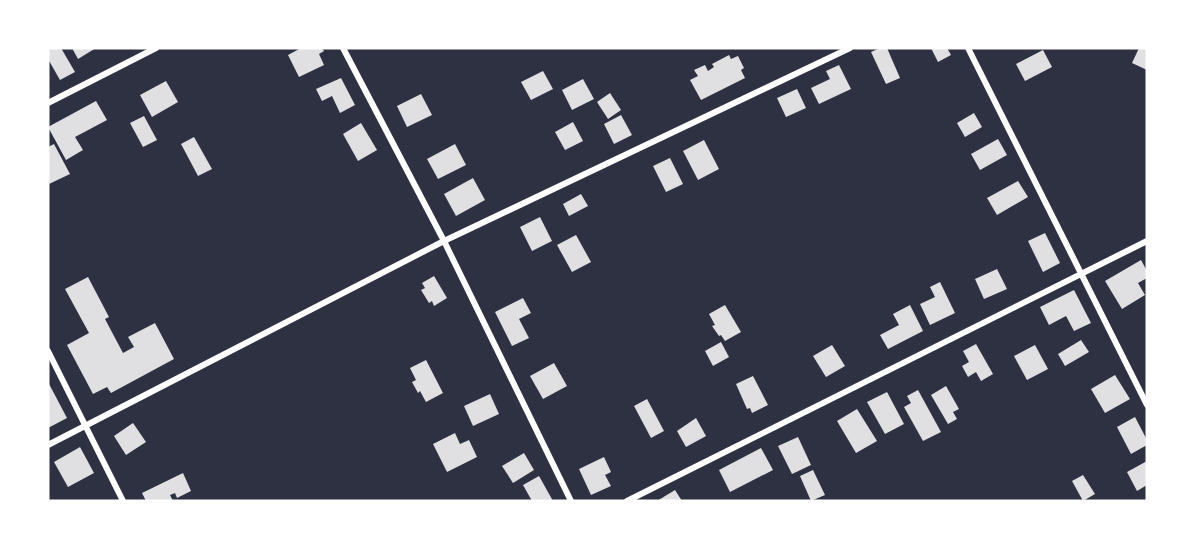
<svg xmlns="http://www.w3.org/2000/svg" width="1195" height="549" viewBox="0 0 1195 549" font-family="'Sofia Sans Condensed',sans-serif">
  <style>
    .building { fill: #e0e0e3 }
    .lines { fill: none; stroke-linecap: round; stroke-linejoin: round }
    .minor { stroke: #fff; stroke-width: 6 }
  </style>
  <rect width="100%" height="100%" fill="#2d3142"/>
  <g class="building">
    <path d="M 48,48 L 61,48 L 75,72 L 60,80 L 48,59 Z"/>
    <path d="M 72,48 L 96,48 L 78,59 Z"/>
    <path d="M 301,48 L 322,48 L 324,51 L 319,54 L 324,65 L 299,77 L 288,55 Z"/>
    <path d="M 880,48 L 887,48 L 900,78 L 886,84 L 871,52 Z"/>
    <path d="M 931,48 L 947,48 L 951,55 L 938,62 Z"/>
    <path d="M 1139,48 L 1147,48 L 1147,70 L 1132,63 Z"/>
    <path d="M 1043,50 L 1052,67 L 1025,81 L 1016,64 Z"/>
    <path d="M 729,55 L 731,59 L 738,56 L 744,68 L 741,70 L 745,78 L 701,100 L 690,80 L 698,76 L 694,70 L 705,65 L 708,71 L 714,67 L 712,64 Z"/>
    <path d="M 839,65 L 851,89 L 819,104 L 811,88 L 830,79 L 826,71 Z"/>
    <path d="M 543,71 L 553,89 L 531,100 L 521,82 Z"/>
    <path d="M 341,78 L 355,105 L 340,113 L 332,96 L 322,101 L 316,89 Z"/>
    <path d="M 583,79 L 594,99 L 572,110 L 562,90 Z"/>
    <path d="M 166,81 L 178,102 L 152,117 L 140,95 Z"/>
    <path d="M 797,89 L 806,108 L 786,117 L 777,98 Z"/>
    <path d="M 610,93 L 621,110 L 608,119 L 597,102 Z"/>
    <path d="M 421,94 L 432,115 L 407,127 L 397,106 Z"/>
    <path d="M 96,101 L 107,120 L 75,137 L 83,150 L 66,160 L 48,127 Z"/>
    <path d="M 974,113 L 982,127 L 965,137 L 957,123 Z"/>
    <path d="M 621,115 L 632,135 L 614,144 L 604,124 Z"/>
    <path d="M 144,116 L 157,140 L 143,147 L 130,123 Z"/>
    <path d="M 573,122 L 583,141 L 565,150 L 555,132 Z"/>
    <path d="M 361,123 L 377,150 L 358,161 L 343,134 Z"/>
    <path d="M 194,137 L 212,169 L 198,176 L 181,144 Z"/>
    <path d="M 998,139 L 1007,155 L 980,170 L 971,154 Z"/>
    <path d="M 704,140 L 719,169 L 698,180 L 683,151 Z"/>
    <path d="M 54,144 L 70,174 L 49,184 L 48,147 Z"/>
    <path d="M 455,144 L 466,165 L 438,179 L 427,159 Z"/>
    <path d="M 670,158 L 683,184 L 666,192 L 653,166 Z"/>
    <path d="M 473,178 L 485,200 L 456,216 L 444,194 Z"/>
    <path d="M 1018,181 L 1028,197 L 997,215 L 987,198 Z"/>
    <path d="M 581,194 L 588,206 L 569,216 L 563,204 Z"/>
    <path d="M 540,217 L 552,241 L 532,251 L 520,227 Z"/>
    <path d="M 1045,233 L 1060,263 L 1043,272 L 1028,241 Z"/>
    <path d="M 576,235 L 591,262 L 572,272 L 557,245 Z"/>
    <path d="M 1141,260 L 1147,271 L 1147,278 L 1138,283 L 1145,295 L 1122,309 L 1105,281 Z"/>
    <path d="M 997,269 L 1007,289 L 984,299 L 975,279 Z"/>
    <path d="M 434,276 L 447,298 L 434,306 L 432,301 L 429,303 L 421,290 L 425,288 L 422,283 Z"/>
    <path d="M 88,277 L 109,317 L 105,319 L 123,353 L 134,347 L 128,337 L 155,323 L 174,359 L 111,393 L 107,387 L 93,394 L 67,345 L 89,333 L 65,289 Z"/>
    <path d="M 940,282 L 955,313 L 930,325 L 920,304 L 935,297 L 930,287 Z"/>
    <path d="M 1074,290 L 1091,323 L 1074,331 L 1066,316 L 1049,325 L 1040,307 Z"/>
    <path d="M 523,298 L 531,313 L 519,319 L 529,338 L 512,346 L 495,312 Z"/>
    <path d="M 725,305 L 741,332 L 725,341 L 721,335 L 719,336 L 712,326 L 715,325 L 709,314 Z"/>
    <path d="M 910,305 L 923,331 L 888,349 L 880,335 L 899,325 L 893,314 Z"/>
    <path d="M 1081,340 L 1089,352 L 1065,366 L 1058,354 Z"/>
    <path d="M 721,342 L 729,357 L 713,366 L 705,351 Z"/>
    <path d="M 976,344 L 993,374 L 981,381 L 976,372 L 968,377 L 962,366 L 969,362 L 963,351 Z"/>
    <path d="M 832,345 L 845,366 L 826,377 L 813,356 Z"/>
    <path d="M 1035,345 L 1048,369 L 1027,380 L 1014,356 Z"/>
    <path d="M 426,360 L 443,393 L 426,402 L 420,391 L 418,393 L 412,382 L 416,380 L 410,368 Z"/>
    <path d="M 554,363 L 567,386 L 543,399 L 530,376 Z"/>
    <path d="M 1115,375 L 1130,399 L 1105,413 L 1091,389 Z"/>
    <path d="M 753,376 L 768,405 L 752,413 L 750,408 L 747,409 L 736,384 Z"/>
    <path d="M 48,382 L 67,418 L 48,428 Z"/>
    <path d="M 946,386 L 959,409 L 953,412 L 957,419 L 948,424 L 931,395 Z"/>
    <path d="M 918,390 L 941,432 L 923,441 L 904,407 L 911,403 L 907,396 Z"/>
    <path d="M 887,392 L 904,424 L 885,434 L 867,402 Z"/>
    <path d="M 490,394 L 499,414 L 473,426 L 464,406 Z"/>
    <path d="M 647,399 L 664,431 L 651,438 L 634,406 Z"/>
    <path d="M 857,409 L 877,441 L 856,453 L 837,421 Z"/>
    <path d="M 1135,417 L 1147,440 L 1147,445 L 1131,454 L 1117,427 Z"/>
    <path d="M 696,418 L 706,436 L 686,447 L 677,431 Z"/>
    <path d="M 133,423 L 146,442 L 126,455 L 114,436 Z"/>
    <path d="M 455,433 L 460,444 L 469,440 L 477,457 L 447,472 L 433,444 Z"/>
    <path d="M 798,437 L 811,465 L 792,474 L 778,446 Z"/>
    <path d="M 80,447 L 94,473 L 68,487 L 54,462 Z"/>
    <path d="M 761,448 L 773,470 L 730,492 L 719,470 Z"/>
    <path d="M 524,453 L 534,470 L 513,483 L 502,466 Z"/>
    <path d="M 604,457 L 611,472 L 605,475 L 611,486 L 591,495 L 579,469 Z"/>
    <path d="M 1147,461 L 1147,485 L 1137,491 L 1127,472 Z"/>
    <path d="M 813,470 L 825,495 L 811,501 L 800,476 Z"/>
    <path d="M 183,473 L 191,491 L 177,498 L 175,493 L 170,495 L 173,501 L 146,501 L 142,493 Z"/>
    <path d="M 1083,475 L 1095,494 L 1083,501 L 1072,481 Z"/>
    <path d="M 539,476 L 553,501 L 532,501 L 523,485 Z"/>
    <path d="M 675,490 L 682,501 L 657,501 Z"/>
  </g>
  <g class="lines">
    <g class="minor">
      <path d="M 343,48 L 444,241 L 571,501"/>
      <path d="M 968,48 L 1147,405"/>
      <path d="M 48,103 L 156,48"/>
      <path d="M 48,351 L 123,501"/>
      <path d="M 48,445 L 444,241 L 850,48"/>
      <path d="M 627,501 L 1147,241"/>
    </g>
  </g>
  <rect width="1195" height="549" fill="none" stroke="#ffffff" stroke-width="99"/>
</svg>
